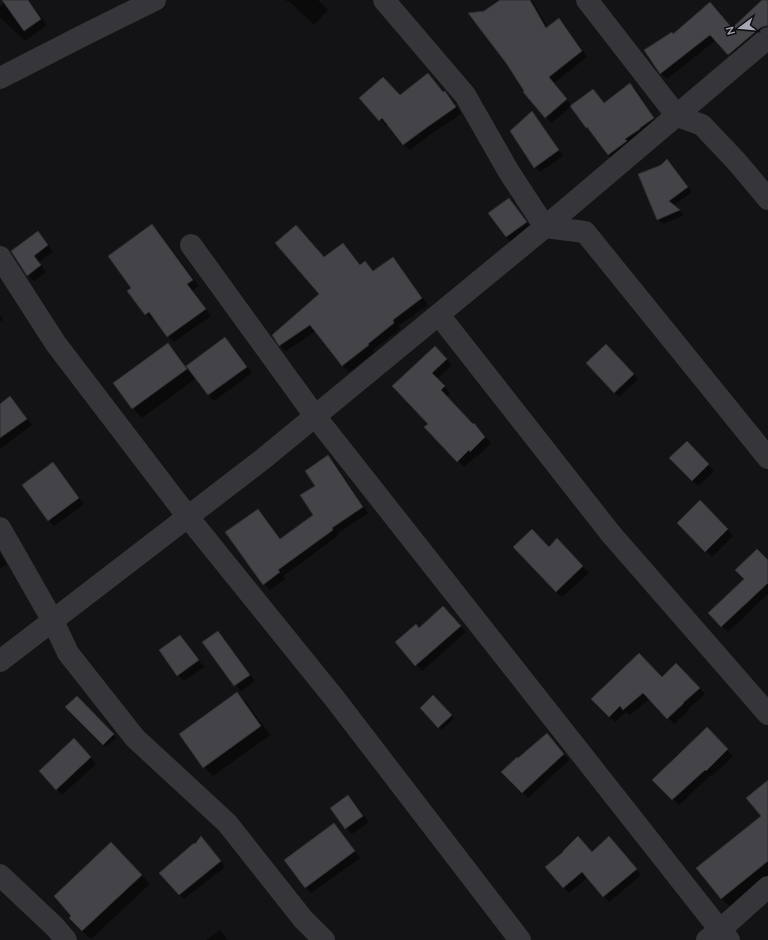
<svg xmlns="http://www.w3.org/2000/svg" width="768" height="940" viewBox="0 0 768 940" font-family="'Nunito Sans',sans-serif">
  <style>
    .shadow { fill: #0007 }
    .building { fill: #434348; stroke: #2e2d31 }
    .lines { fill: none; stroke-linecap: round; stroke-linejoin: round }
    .minor { stroke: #35353a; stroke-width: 22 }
  </style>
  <rect width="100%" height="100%" fill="#131315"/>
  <g class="shadow">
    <path d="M 9,0 L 29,0 L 47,25 L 25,41 L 0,17 L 0,4 L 1,6 Z"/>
    <path d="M 285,0 L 318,0 L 328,10 L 314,25 L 289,1 L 288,2 Z"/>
    <path d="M 502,0 L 532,0 L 548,28 L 559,19 L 565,25 L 587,57 L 554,83 L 572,106 L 593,90 L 604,103 L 630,84 L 636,89 L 658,124 L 614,160 L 609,155 L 592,132 L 587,127 L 572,106 L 551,123 L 546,117 L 484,12 Z"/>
    <path d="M 763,0 L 768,0 L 768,33 L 734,60 L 716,40 L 667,79 L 661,74 L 646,51 L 674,35 L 710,3 L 732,28 Z"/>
    <path d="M 445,92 L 451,98 L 461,114 L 431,134 L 410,150 L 404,145 L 388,124 L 386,126 L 361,98 L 443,93 Z"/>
    <path d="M 532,113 L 537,118 L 563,156 L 540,172 L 535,167 Z"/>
    <path d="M 667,160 L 672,165 L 692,192 L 673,206 L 684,215 L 663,224 L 658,219 L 661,166 Z"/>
    <path d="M 509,199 L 515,206 L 532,229 L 512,243 L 506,237 Z"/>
    <path d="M 152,225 L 158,231 L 199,286 L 192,291 L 211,316 L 174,342 L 168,336 L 154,318 L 152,320 L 146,314 L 132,289 Z"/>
    <path d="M 38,233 L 44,239 L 53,252 L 39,262 L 46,272 L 34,281 L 28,275 Z"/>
    <path d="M 343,244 L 349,250 L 361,266 L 365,262 L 374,271 L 393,259 L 399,265 L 428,305 L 398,326 L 400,329 L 373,350 L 375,352 L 349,372 L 343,366 L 316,331 L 286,351 L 280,345 L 321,295 L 324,258 Z"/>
    <path d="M 0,315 L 3,320 L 0,322 Z"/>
    <path d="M 225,339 L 231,345 L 252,373 L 214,401 L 208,395 L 196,378 L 142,418 L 133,408 L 167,344 L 177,353 L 186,367 Z"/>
    <path d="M 606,345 L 638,379 L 619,397 L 587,363 Z"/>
    <path d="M 435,348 L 452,365 L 437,379 L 450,393 L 446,397 L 473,425 L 474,424 L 480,431 L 491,443 L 477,457 L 476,456 L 464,467 L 426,427 L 429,424 L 393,387 Z"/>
    <path d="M 10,398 L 16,404 L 32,425 L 0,449 L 0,405 Z"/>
    <path d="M 687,442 L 714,471 L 698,486 L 671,458 Z"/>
    <path d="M 328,456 L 334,462 L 368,513 L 337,534 L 338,536 L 283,576 L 285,579 L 270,590 L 264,584 L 258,510 L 264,516 L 281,539 L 315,515 L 317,486 Z"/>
    <path d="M 53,464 L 59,470 L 84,504 L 54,526 L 48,520 Z"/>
    <path d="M 700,502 L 733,536 L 712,557 L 679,523 Z"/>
    <path d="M 557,540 L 589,573 L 562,597 L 556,592 L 549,548 Z"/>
    <path d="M 0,554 L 7,564 L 0,569 Z"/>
    <path d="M 768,560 L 768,594 L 728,632 L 709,613 L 745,579 Z"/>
    <path d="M 449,613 L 466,632 L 422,671 L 396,642 L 416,625 L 420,629 Z"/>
    <path d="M 218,632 L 224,638 L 255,681 L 241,691 L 235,685 Z"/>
    <path d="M 180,637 L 186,643 L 204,667 L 184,681 L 178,675 Z"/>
    <path d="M 676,664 L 705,694 L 688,709 L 689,710 L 674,724 L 650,699 L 629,715 L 626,712 L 615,722 L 593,699 L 662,678 Z"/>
    <path d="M 237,693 L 246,702 L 270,735 L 213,776 L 204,767 Z"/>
    <path d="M 433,696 L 454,718 L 442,730 L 421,708 Z"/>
    <path d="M 77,697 L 116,738 L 106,747 L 67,707 Z"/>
    <path d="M 707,729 L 733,756 L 712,776 L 711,775 L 679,805 L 653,780 Z"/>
    <path d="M 552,740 L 569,760 L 528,798 L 502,772 L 518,759 Z"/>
    <path d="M 80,746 L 96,764 L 62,795 L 56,789 Z"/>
    <path d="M 348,796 L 354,802 L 369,822 L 352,834 L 346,828 Z"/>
    <path d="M 334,825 L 340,831 L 360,858 L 311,893 L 305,887 Z"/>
    <path d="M 202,837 L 206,842 L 225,867 L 184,899 L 179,894 L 195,845 Z"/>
    <path d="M 614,843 L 641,875 L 609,902 L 588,877 L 569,893 L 563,887 L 593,853 Z"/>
    <path d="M 768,846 L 768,877 L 731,908 L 721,898 Z"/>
    <path d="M 120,852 L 150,884 L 91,939 L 82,931 L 73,916 Z"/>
    <path d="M 220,930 L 228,940 L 206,940 Z"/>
  </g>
  <g class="building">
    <path d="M 2,0 L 28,0 L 41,19 L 24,31 Z"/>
    <path d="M 500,0 L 530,0 L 546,28 L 559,18 L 582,51 L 549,77 L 567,99 L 545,118 L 523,92 L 524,91 L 506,63 L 468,13 L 484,11 Z"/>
    <path d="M 762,0 L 768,0 L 768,26 L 765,26 L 760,28 L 728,55 L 710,35 L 660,74 L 644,50 L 672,32 L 673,34 L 710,2 L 732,28 Z"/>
    <path d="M 428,73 L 443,92 L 445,91 L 456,107 L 426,128 L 403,145 L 382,118 L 379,121 L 359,98 L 383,77 L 400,95 Z"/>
    <path d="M 630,83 L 654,118 L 640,128 L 640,129 L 625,139 L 627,141 L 608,155 L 587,127 L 586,128 L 570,106 L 593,89 L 604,103 Z"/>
    <path d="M 532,111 L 559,150 L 534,168 L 510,131 Z"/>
    <path d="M 667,159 L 688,187 L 669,201 L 680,210 L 657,220 L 638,174 L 661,165 Z"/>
    <path d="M 509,198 L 527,222 L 506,237 L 488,213 Z"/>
    <path d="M 152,224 L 193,280 L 187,284 L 206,309 L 167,337 L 149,312 L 145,315 L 127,291 L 131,288 L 108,256 Z"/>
    <path d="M 296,225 L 324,257 L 343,243 L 360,265 L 365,261 L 373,271 L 393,257 L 422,298 L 393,320 L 394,323 L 368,344 L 369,345 L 342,366 L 310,325 L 279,346 L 272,335 L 319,294 L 275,243 Z"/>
    <path d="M 38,231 L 48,245 L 34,256 L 41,265 L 27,276 L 11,251 Z"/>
    <path d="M 225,337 L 247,367 L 208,395 L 186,366 Z"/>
    <path d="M 168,343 L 187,369 L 132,409 L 113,383 Z"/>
    <path d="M 606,344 L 634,374 L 614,393 L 586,363 Z"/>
    <path d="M 435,346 L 447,359 L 432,373 L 445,386 L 441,390 L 473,424 L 474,423 L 485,437 L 470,452 L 469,450 L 457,462 L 424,427 L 428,424 L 392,386 Z"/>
    <path d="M 10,396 L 27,419 L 0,438 L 0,404 Z"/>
    <path d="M 687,441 L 709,464 L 692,481 L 669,458 Z"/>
    <path d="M 328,455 L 363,507 L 332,528 L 333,530 L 278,570 L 280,572 L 263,585 L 225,532 L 258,509 L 280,539 L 313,515 L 300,495 L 315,486 L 305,471 Z"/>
    <path d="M 53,462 L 79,498 L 48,521 L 22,485 Z"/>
    <path d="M 700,500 L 728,529 L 705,552 L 677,523 Z"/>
    <path d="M 532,529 L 549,547 L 557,538 L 583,566 L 556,592 L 513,547 Z"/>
    <path d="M 757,549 L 768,560 L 768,583 L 721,627 L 708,613 L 744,579 L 735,570 Z"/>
    <path d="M 443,606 L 461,626 L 415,666 L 395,642 L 416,624 L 419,628 Z"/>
    <path d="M 218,631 L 250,675 L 234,686 L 202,642 Z"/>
    <path d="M 180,635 L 199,660 L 177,676 L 159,650 Z"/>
    <path d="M 639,653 L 662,677 L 676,663 L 700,688 L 683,703 L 684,703 L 667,719 L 643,693 L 623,710 L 620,706 L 609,717 L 591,699 Z"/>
    <path d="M 237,692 L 261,726 L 203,768 L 179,734 Z"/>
    <path d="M 433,695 L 452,715 L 438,728 L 420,708 Z"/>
    <path d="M 77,696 L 114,734 L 103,745 L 65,707 Z"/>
    <path d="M 707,727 L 728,749 L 706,771 L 705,770 L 672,800 L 652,780 Z"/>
    <path d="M 547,733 L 564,754 L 522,793 L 501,772 L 517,757 L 518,758 Z"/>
    <path d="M 74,738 L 91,757 L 56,790 L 39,771 Z"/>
    <path d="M 768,780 L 768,861 L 721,899 L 696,868 L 761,816 L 746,798 Z"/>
    <path d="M 348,795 L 363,816 L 345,829 L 330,808 Z"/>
    <path d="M 334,823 L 355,851 L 305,888 L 284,860 Z"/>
    <path d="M 201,836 L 221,861 L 179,895 L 159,873 L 194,843 L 195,844 Z"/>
    <path d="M 578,836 L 592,852 L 609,836 L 637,869 L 603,897 L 582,872 L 563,888 L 545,867 L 563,852 L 563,851 Z"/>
    <path d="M 111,842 L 142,875 L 82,931 L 69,918 L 71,916 L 54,896 Z"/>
  </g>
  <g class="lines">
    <g class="minor">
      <path d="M 384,0 L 465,95 L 509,172 L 545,227 L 585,232 L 768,458"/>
      <path d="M 587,0 L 677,116 L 702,125 L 737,162 L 768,199"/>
      <path d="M 0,78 L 90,32 L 155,0"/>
      <path d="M 191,245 L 315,416 L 720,930 L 729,940"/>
      <path d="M 0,257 L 56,344 L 188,517 L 335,699 L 520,940"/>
      <path d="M 439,315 L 611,534 L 768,714"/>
      <path d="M 0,528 L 53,621 L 68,653 L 135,738 L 227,823 L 303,919 L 324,940"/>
      <path d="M 0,661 L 263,459 L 545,227 L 768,38"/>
      <path d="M 0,875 L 55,927 L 66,940"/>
      <path d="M 707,940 L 720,930 L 768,887"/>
    </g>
  </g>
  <g transform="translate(740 28) rotate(254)" stroke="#0e0e10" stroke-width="3" paint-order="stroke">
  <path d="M0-3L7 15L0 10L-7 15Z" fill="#a6a9b4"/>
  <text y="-6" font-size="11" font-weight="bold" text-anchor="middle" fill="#a6a9b4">N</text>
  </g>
</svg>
